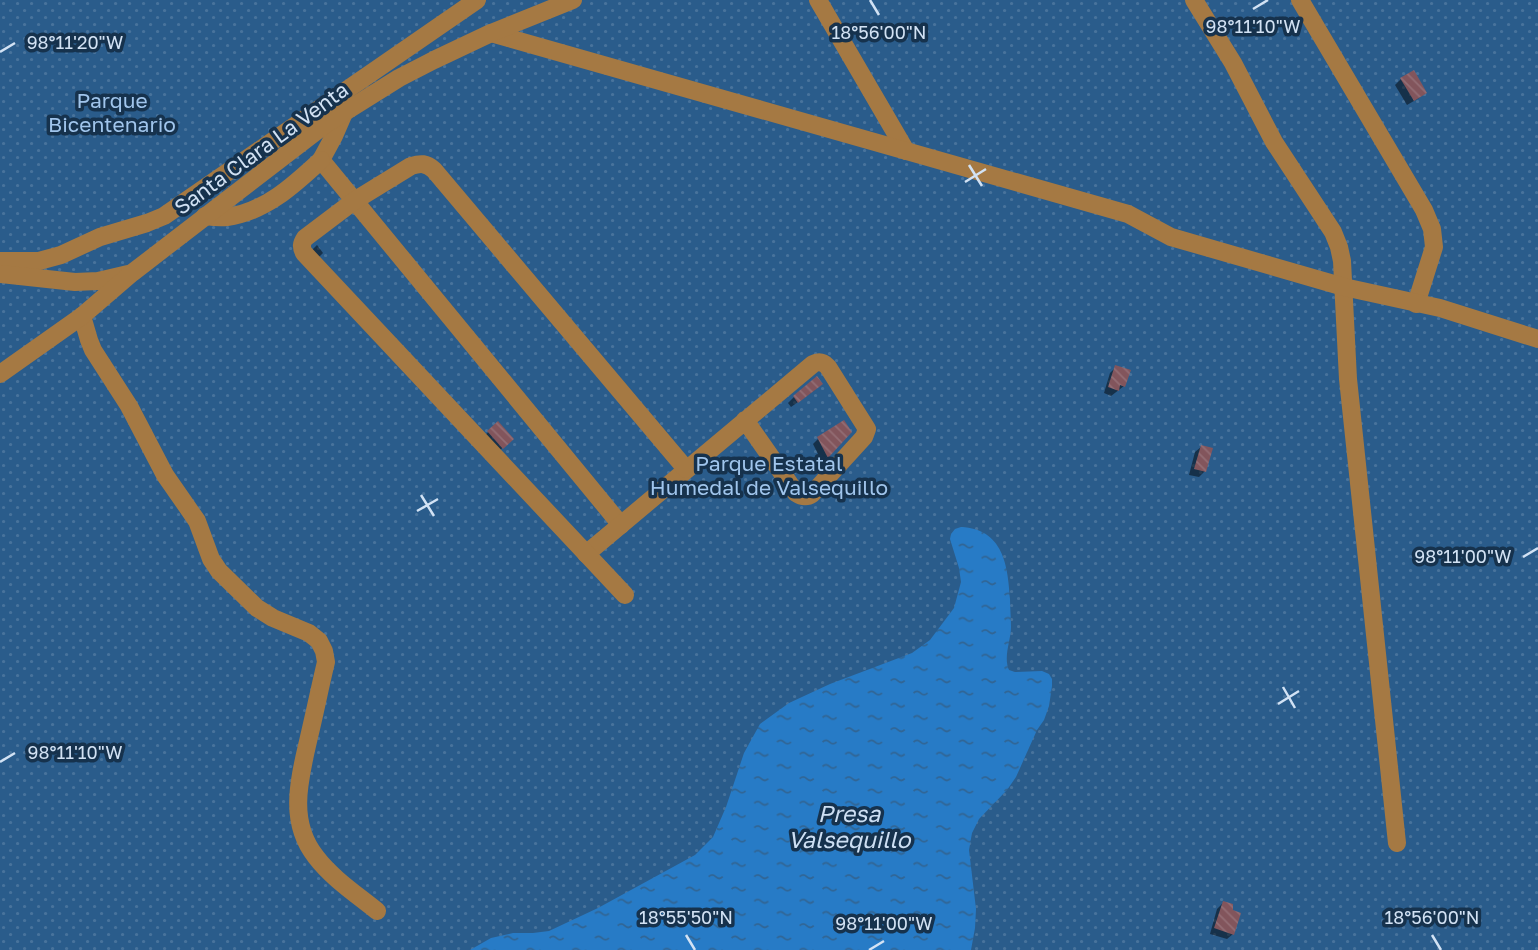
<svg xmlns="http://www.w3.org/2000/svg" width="1538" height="950" viewBox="0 0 1538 950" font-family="'Golos Text',sans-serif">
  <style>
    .park { fill: url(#park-dots) }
    .water { fill: url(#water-ripples) }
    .shadow { fill: #0007 }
    .building { fill: url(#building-back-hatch) }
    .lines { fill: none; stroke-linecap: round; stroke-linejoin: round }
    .minor { stroke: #a57943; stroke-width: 18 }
    .ticks { fill: none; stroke: #d2e2f4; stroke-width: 2.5 }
    .labels { text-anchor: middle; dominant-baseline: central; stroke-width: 7; stroke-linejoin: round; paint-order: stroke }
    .park-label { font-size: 21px; fill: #a0c5ec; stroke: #16324d }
    .street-label { font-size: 21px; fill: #d2e2f4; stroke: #16324d }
    .water-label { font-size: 23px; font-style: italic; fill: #cddff3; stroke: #16324d }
    .ticks-label { font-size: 18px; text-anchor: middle; fill: #d2e2f4; stroke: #16324d; stroke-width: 7; stroke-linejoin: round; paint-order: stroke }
  </style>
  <defs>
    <pattern id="park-dots" width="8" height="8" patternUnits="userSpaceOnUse" patternTransform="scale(1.75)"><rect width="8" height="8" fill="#2a5c8b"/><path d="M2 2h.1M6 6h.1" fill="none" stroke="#48739c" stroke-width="1.8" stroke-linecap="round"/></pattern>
    <pattern id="water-ripples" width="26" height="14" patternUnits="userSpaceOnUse" patternTransform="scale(1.75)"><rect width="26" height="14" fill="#277bc6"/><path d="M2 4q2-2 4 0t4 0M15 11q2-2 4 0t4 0" fill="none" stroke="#316594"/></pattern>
    <pattern id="building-back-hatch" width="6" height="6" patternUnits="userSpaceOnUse" patternTransform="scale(1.75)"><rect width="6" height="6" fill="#82555c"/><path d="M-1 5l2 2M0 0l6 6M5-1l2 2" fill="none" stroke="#936d74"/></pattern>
  </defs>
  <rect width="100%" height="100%" fill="#203c58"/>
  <rect class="park" x="0" y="0" width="1538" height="950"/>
  <path class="water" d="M 961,527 C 1003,529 1008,565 1010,599 C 1010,608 1011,618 1011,627 C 1011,640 1003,657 1009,670 L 1015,672 L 1042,671 L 1049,674 L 1052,679 L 1052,686 L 1049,706 L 1044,720 L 1037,730 L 1016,777 L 1007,790 L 979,819 L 972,833 L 969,850 L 976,909 L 975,928 L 971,950 L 470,950 L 491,938 L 513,933 L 533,933 L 549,931 L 598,908 L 695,855 L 713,837 L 726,807 L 744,753 L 760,724 L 789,703 L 830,684 L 912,653 L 930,640 L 954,608 L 961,582 L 959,568 L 950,539 L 951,534 L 955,529 Z"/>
  <g class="shadow">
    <path d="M 1401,79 L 1425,93 L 1419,98 L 1407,105 L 1395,85 Z"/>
    <path d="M 317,245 L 323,253 L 316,260 L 309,253 Z"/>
    <path d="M 1116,367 L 1124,386 L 1111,396 L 1104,393 L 1110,373 Z"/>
    <path d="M 815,390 L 791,407 L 788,403 L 794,397 Z"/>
    <path d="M 497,424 L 512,439 L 497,453 L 482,438 Z"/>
    <path d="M 850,432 L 827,457 L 822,462 L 813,444 L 818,439 Z"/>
    <path d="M 1201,447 L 1205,471 L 1199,477 L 1189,475 L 1195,452 Z"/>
    <path d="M 1223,903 L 1233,934 L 1227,939 L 1210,934 L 1217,909 Z"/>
  </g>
  <g class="building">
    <path d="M 1414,70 L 1427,93 L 1414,101 L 1400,78 Z"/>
    <path d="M 1115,365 L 1131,370 L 1125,387 L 1120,385 L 1119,391 L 1108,387 Z"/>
    <path d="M 817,376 L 823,384 L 798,403 L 793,396 Z"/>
    <path d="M 844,420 L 852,432 L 828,458 L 817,437 Z"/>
    <path d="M 498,421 L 514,439 L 503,449 L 487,431 Z"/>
    <path d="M 1201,445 L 1213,448 L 1206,472 L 1194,469 Z"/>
    <path d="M 1223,901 L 1233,904 L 1233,910 L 1241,913 L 1234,935 L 1214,928 Z"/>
  </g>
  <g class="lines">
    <g class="minor">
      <path d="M 818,0 L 906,151"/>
      <path d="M 1194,0 L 1233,63 L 1274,142 L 1333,232 L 1339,247 L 1342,261 L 1348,379 L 1397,843"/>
      <path d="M 1300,0 L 1424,210 L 1432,229 L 1434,247 L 1416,304"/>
      <path d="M 491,33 L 1128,214 L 1171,237 L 1344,287 L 1440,308 L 1538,339"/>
      <path d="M 344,113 L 334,136 L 321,160 L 621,525"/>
      <path d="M 205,216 C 212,217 220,218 227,217 C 265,212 294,185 321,160"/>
      <path d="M 0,261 L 39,261 L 61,255 L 100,237 L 147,223 L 164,216 L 477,0"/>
      <path d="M 0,274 L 75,282 L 98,281 L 128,274"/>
      <path d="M 82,316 L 89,340 L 93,350 L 129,406 L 165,475 L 197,521 L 211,559 L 219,571 L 257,608 L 273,618 L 309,633 L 319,641 L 324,651 L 326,662 C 320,687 315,712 309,737 C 300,777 287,821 316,857 C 332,878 356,894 377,911"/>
      <path d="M 0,374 L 82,316 L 132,273 L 327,123 L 399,78 L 434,60 L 491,33 L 573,0"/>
      <path d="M 586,554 L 813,364 C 819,361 823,362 828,367 L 867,429 L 864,437 L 812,494 C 806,498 802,497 796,493 L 745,420"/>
      <path d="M 625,595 L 304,253 C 301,247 301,244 305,238 L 354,201 L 411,166 C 421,163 426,163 434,170 L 686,469"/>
    </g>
  </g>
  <path class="ticks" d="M 870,0 L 879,15M 1253,9 L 1268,0M 0,52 L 15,43M 969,165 L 982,186M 965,182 L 986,169M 421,495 L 434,516M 417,511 L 438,499M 1523,557 L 1538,548M 1283,687 L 1295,708M 1278,704 L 1299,691M 0,762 L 15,753M 686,935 L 695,950M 1432,935 L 1441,950M 869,950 L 884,941"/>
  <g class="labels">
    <g class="park-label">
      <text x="112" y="100">Parque<tspan x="112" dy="24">Bicentenario</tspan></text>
      <text x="769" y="463">Parque Estatal<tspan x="769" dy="24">Humedal de Valsequillo</tspan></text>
    </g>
    <g class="street-label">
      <text transform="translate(261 148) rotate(-36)">Santa Clara La Venta</text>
    </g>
    <g class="water-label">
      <text x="849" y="813">Presa<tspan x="849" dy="26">Valsequillo</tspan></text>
    </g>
  </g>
  <g class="ticks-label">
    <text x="1253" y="33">98°11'10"W</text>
    <text x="879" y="39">18°56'00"N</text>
    <text x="75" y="49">98°11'20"W</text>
    <text x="1463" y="563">98°11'00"W</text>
    <text x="75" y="759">98°11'10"W</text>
    <text x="686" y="924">18°55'50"N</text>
    <text x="1432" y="924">18°56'00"N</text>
    <text x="884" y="930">98°11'00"W</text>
  </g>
</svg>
